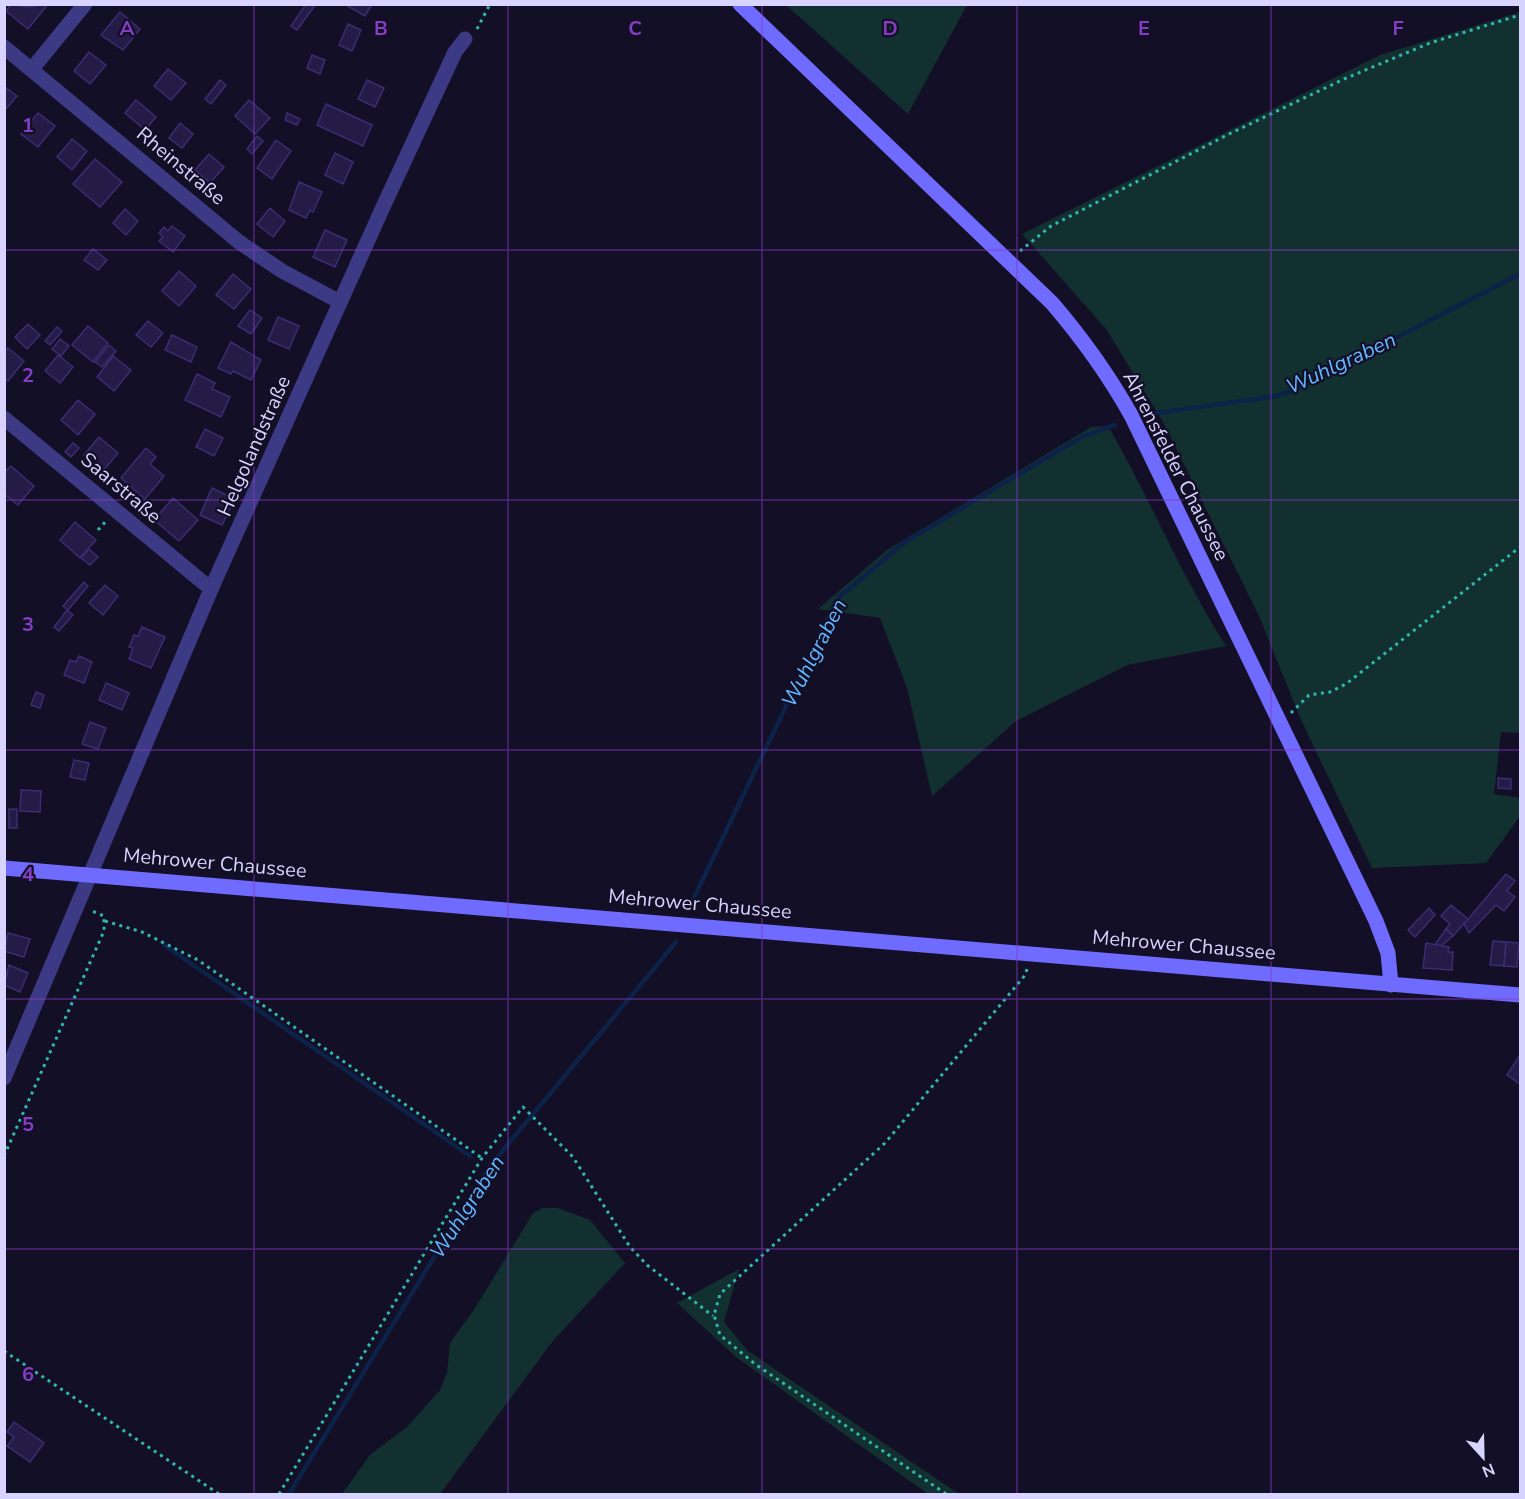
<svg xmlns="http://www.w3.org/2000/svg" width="1525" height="1499" viewBox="0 0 1525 1499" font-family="'Nunito Sans',sans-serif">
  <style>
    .green { fill: #12302f }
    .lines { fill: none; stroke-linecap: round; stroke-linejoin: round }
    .stream { stroke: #0c2248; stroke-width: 4.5 }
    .building { fill: #241b47; stroke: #3b2d73; stroke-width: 1.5 }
    .path { stroke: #2fb8b0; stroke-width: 3; stroke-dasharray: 3 4.5; stroke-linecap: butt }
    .minor { stroke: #3d3a85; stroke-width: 15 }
    .secondary { stroke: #6f6bff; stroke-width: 15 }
    .grid { fill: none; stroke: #843dc5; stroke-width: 1.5; stroke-opacity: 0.55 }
    .labels { text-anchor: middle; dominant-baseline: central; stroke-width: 4.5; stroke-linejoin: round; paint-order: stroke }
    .street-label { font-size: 20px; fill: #d9d4ff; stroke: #130f26 }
    .water-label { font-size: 21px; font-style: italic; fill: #62b6ff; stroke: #130f26 }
    .grid-label { font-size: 20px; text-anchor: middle; font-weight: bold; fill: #843dc5; stroke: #130f26; stroke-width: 4.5; stroke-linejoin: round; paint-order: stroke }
  </style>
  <rect width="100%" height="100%" fill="#130f26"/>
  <g class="green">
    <path d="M 786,5 L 967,5 L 908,114 Z"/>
    <path d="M 1520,12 L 1520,733 L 1501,732 L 1494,794 L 1520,798 L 1520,816 L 1486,863 L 1372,868 L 1301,720 L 1259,616 L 1163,422 L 1106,329 L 1022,234 L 1380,55 Z"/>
    <path d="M 1108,426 C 1150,498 1181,576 1226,646 L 1127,665 L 1016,721 L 932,796 L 907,688 L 880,618 L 818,609 L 887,550 L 1091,427 Z"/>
    <path d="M 543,1208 L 558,1208 L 590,1220 L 625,1263 L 552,1342 L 440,1494 L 342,1494 L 370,1455 L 408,1426 L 440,1390 L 447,1373 L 450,1343 L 475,1308 L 533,1213 Z"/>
    <path d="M 739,1269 L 724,1322 L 748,1351 L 959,1494 L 928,1494 L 736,1357 L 677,1303 Z"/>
  </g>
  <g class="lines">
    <g class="stream">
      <path d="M 1150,414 L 1277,396 L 1292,391 L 1520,274"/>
      <path d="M 691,904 L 838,598 L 905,542 L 1082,437 L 1115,425"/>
      <path d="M 164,945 L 470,1156"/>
      <path d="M 289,1494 L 490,1166 L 676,942"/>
    </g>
  </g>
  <g class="building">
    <path d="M 11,4 L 28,7 L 48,4 L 28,29 L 6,11 Z"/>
    <path d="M 306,4 L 316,4 L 297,30 L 291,26 Z"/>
    <path d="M 344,4 L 369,4 L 371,6 L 365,16 Z"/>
    <path d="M 120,12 L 140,29 L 123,50 L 101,35 Z"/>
    <path d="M 348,24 L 361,30 L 352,51 L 339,45 Z"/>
    <path d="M 89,52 L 106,65 L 90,84 L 74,71 Z"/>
    <path d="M 312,55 L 325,60 L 320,74 L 307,68 Z"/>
    <path d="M 168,69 L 186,83 L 171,100 L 154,86 Z"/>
    <path d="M 220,80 L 226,85 L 211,104 L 205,99 Z"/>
    <path d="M 367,80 L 384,88 L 375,107 L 358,99 Z"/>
    <path d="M 4,86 L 17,96 L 4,111 Z"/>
    <path d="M 136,100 L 156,117 L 145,130 L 125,113 Z"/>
    <path d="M 249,100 L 270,118 L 255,134 L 235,116 Z"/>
    <path d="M 326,104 L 372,125 L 363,146 L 317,125 Z"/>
    <path d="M 38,113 L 55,126 L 38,147 L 21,134 Z"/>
    <path d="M 287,113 L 300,119 L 297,125 L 285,120 Z"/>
    <path d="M 180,123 L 193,134 L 182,148 L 169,138 Z"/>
    <path d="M 257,136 L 263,141 L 252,154 L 247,149 Z"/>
    <path d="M 72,139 L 87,151 L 72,170 L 57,157 Z"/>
    <path d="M 276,140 L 291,151 L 272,179 L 257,168 Z"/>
    <path d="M 335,153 L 353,162 L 343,184 L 325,175 Z"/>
    <path d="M 209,154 L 224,167 L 210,183 L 195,170 Z"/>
    <path d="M 95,159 L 122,182 L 100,207 L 73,184 Z"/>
    <path d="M 299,182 L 322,192 L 313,212 L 310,210 L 306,218 L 289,210 Z"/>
    <path d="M 270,208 L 285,221 L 273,237 L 257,224 Z"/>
    <path d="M 125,209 L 138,221 L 126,235 L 113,223 Z"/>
    <path d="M 172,226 L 185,236 L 173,252 L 159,241 L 163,237 L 159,233 L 164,227 L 168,231 Z"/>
    <path d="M 325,230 L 347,240 L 335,267 L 313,257 Z"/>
    <path d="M 93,249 L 107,260 L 98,270 L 84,260 Z"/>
    <path d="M 179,271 L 196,286 L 179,306 L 162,291 Z"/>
    <path d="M 233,274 L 251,289 L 234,309 L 216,295 Z"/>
    <path d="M 250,310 L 262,318 L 251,334 L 238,326 Z"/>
    <path d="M 278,317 L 299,326 L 289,349 L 268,340 Z"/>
    <path d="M 148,321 L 163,333 L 151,347 L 136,335 Z"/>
    <path d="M 28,324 L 40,335 L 27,349 L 15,337 Z"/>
    <path d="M 88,326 L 108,343 L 93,362 L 72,345 Z"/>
    <path d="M 57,327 L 62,331 L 50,345 L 45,341 Z"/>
    <path d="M 172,335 L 197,347 L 191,362 L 165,350 Z"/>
    <path d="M 60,339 L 69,346 L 61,356 L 52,349 Z"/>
    <path d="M 231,342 L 261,360 L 251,380 L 233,371 L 231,374 L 218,368 Z"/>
    <path d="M 109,345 L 116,351 L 102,367 L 95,362 Z"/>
    <path d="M 8,348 L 24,361 L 8,381 L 4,379 L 4,353 Z"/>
    <path d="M 58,355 L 73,367 L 60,383 L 45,371 Z"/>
    <path d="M 113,356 L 131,370 L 114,391 L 97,377 Z"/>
    <path d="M 197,374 L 215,383 L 212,389 L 230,397 L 221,417 L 185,400 Z"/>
    <path d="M 78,400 L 95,414 L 78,435 L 61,420 Z"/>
    <path d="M 205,429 L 223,438 L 214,456 L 196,447 Z"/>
    <path d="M 99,437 L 118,453 L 103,471 L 84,455 Z"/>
    <path d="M 73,443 L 79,448 L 71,457 L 65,452 Z"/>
    <path d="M 146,448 L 156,457 L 150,464 L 164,476 L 145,499 L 121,478 Z"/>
    <path d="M 11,466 L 34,486 L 18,505 L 4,494 L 4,473 Z"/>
    <path d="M 212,488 L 235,499 L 222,525 L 200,515 Z"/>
    <path d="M 173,498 L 198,520 L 179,541 L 154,520 Z"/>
    <path d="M 75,522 L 96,540 L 80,558 L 60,540 Z"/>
    <path d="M 89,549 L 98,557 L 90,565 L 81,558 Z"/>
    <path d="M 84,582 L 88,586 L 68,610 L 63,606 Z"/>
    <path d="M 105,585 L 118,596 L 103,615 L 89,603 Z"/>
    <path d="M 67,610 L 73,615 L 59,631 L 54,627 Z"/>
    <path d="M 142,627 L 165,637 L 151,668 L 129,659 L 133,648 L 129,647 L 134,635 L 138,636 Z"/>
    <path d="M 79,656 L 92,662 L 84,683 L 64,675 L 70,660 L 76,662 Z"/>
    <path d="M 106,683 L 129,693 L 122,710 L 99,700 Z"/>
    <path d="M 36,692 L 44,695 L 40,708 L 31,705 Z"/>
    <path d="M 90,722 L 106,728 L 98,749 L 82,744 Z"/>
    <path d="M 74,760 L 89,763 L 85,780 L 70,777 Z"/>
    <path d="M 1498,778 L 1511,779 L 1511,789 L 1498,788 Z"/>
    <path d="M 21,790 L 41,791 L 40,812 L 20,811 Z"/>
    <rect x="9" y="809" width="8" height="19"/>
    <path d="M 1506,874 L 1515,881 L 1507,891 L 1515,897 L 1504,911 L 1496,905 L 1469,933 L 1464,924 Z"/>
    <path d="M 1451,905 L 1468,919 L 1453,936 L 1446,929 L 1450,924 L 1441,916 Z"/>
    <path d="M 1429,908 L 1435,915 L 1415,937 L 1408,930 Z"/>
    <path d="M 1446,929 L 1453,936 L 1441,946 L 1434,946 Z"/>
    <path d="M 8,933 L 30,939 L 24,957 L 4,951 Z"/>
    <path d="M 1493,941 L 1506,942 L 1504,966 L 1490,965 Z"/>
    <path d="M 1506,942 L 1519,943 L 1517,967 L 1504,966 Z"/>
    <path d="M 1426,943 L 1449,947 L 1448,952 L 1453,952 L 1452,970 L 1423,968 Z"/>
    <path d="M 9,965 L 28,973 L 20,992 L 4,985 Z"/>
    <path d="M 1520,1055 L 1520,1084 L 1507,1075 Z"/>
    <path d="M 14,1422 L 44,1443 L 30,1462 L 7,1446 L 14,1437 L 7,1432 Z"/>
  </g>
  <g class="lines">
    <g class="path">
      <path d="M 477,29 L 490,4"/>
      <path d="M 1020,251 L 1051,226 L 1231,133 L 1344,79 L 1430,43 L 1520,15"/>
      <path d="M 98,530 L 106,521"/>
      <path d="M 1291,713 L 1309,695 L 1330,692 L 1346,684 L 1520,547"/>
      <path d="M 105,921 L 142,932 L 198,960 L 482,1158"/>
      <path d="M 4,1156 L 104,931 L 104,916 L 92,911"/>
      <path d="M 4,1351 L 219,1494"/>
      <path d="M 279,1494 L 482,1158 L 523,1107 L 573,1157 L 630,1247 L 647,1265 L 713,1316"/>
      <path d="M 946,1494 L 755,1364 L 720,1335 L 714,1315 L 720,1294 L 885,1143 L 1026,974 L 1027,968"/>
    </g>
    <g class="minor">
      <path d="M 4,47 L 239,242 L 282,271 L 340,302"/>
      <path d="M 32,69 L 85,4"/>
      <path d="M 4,418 L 205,584 L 212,587"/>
      <path d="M 4,1078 L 212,587 L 383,207 L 455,52 L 465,39"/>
    </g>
    <g class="secondary">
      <path d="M 740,4 L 1052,303 C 1082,338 1108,374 1131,415 L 1376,921 L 1388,953 L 1391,985"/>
      <path d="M 4,868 L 1520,995"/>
    </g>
  </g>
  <path class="grid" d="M 254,4 L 254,1494M 508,4 L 508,1494M 762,4 L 762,1494M 1017,4 L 1017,1494M 1271,4 L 1271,1494M 4,250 L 1520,250M 4,500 L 1520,500M 4,750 L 1520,750M 4,999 L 1520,999M 4,1249 L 1520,1249"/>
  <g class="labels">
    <g class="street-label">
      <text transform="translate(181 166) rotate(40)">Rheinstraße</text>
      <text transform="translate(254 446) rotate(-66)">Helgolandstraße</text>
      <text transform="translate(1176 466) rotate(63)">Ahrensfelder Chaussee</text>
      <text transform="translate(121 488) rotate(40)">Saarstraße</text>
      <text transform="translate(215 863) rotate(5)">Mehrower Chaussee</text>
      <text transform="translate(700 904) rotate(5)">Mehrower Chaussee</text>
      <text transform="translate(1184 945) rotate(5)">Mehrower Chaussee</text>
    </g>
    <g class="water-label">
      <text transform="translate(1341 363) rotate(-25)">Wuhlgraben</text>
      <text transform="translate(814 653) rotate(-63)">Wuhlgraben</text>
      <text transform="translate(467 1207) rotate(-57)">Wuhlgraben</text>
    </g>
  </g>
  <g class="grid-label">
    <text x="127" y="35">A</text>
    <text x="381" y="35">B</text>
    <text x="635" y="35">C</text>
    <text x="890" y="35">D</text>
    <text x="1144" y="35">E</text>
    <text x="1398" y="35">F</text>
    <text x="28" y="132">1</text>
    <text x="28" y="382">2</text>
    <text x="28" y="631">3</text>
    <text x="28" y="881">4</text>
    <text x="28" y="1131">5</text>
    <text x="28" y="1381">6</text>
  </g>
  <rect width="1525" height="1499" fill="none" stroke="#d9d4ff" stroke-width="12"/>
  <g transform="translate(1483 1457) rotate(158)" stroke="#130f26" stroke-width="4.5" paint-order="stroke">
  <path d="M0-4.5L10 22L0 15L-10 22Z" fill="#d9d4ff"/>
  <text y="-9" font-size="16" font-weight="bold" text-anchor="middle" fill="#d9d4ff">N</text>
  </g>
</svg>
